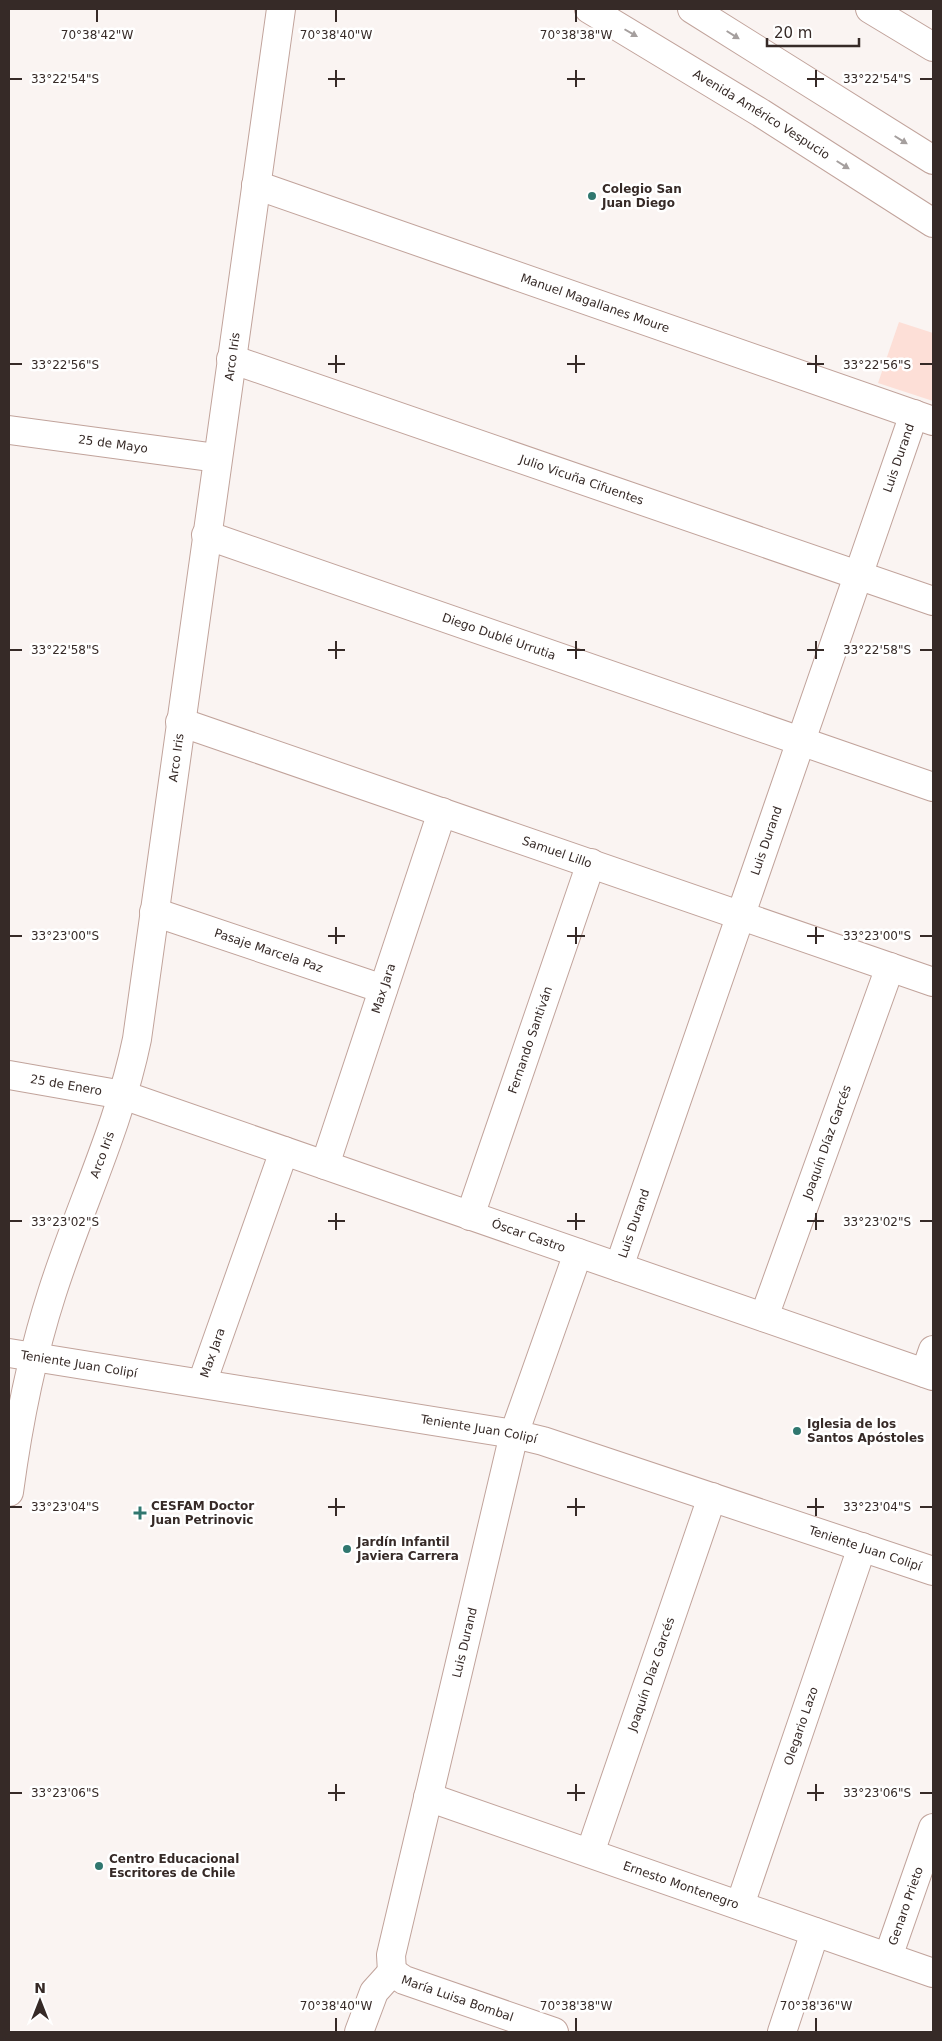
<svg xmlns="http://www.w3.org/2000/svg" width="942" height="2041" viewBox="0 0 942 2041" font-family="'DejaVu Sans',sans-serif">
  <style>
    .green { fill: #fddfd7 }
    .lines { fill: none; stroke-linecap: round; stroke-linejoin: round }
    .minor-casing { stroke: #c1a39b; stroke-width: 30 }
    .major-casing { stroke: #c1a39b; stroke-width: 30 }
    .highway-casing { stroke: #c1a39b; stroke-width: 30 }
    .minor { stroke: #fff; stroke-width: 28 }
    .major { stroke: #fff; stroke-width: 28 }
    .highway { stroke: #fff; stroke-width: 28 }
    .oneway { fill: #a59f9e }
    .ticks { fill: none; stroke: #362a27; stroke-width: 2 }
    .poi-dot { fill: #30776f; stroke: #fff; stroke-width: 2 }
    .labels { text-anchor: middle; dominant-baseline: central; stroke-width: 5; stroke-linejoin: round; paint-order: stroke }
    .street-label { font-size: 12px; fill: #362a27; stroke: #fff }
    .poi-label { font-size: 12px; font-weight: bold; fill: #362a27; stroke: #fff; text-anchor: start }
    .ticks-label { font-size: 12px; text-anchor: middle; fill: #362a27; stroke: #fff; stroke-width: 5; stroke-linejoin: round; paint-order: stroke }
  </style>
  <rect width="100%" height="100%" fill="#faf4f2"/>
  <path class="green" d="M 899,322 L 933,333 L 933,401 L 878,383 Z"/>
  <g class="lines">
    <defs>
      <g id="minor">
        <path id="s1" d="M 256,185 L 933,421"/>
        <path id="s2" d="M 231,359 L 933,601"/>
        <path id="s3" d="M 9,430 L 217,458"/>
        <path id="s4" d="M 206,535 L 933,787"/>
        <path id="s5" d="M 180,722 L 933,982"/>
        <path id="s6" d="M 154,912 L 383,989"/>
        <path id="s7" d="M 9,1075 L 123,1095 L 933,1376"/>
        <path id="s8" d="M 325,1165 L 442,812"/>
        <path id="s9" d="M 470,1216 L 591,863"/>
        <path id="s10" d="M 619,1267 L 914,414"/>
        <path id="s11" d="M 764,1317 L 890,967"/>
        <path id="s12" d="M 9,1353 L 514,1434 L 543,1441 L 933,1571"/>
        <path d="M 925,1373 L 933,1350"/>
        <path id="s13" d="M 202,1383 L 284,1151"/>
        <path id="s14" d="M 9,1492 C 18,1425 31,1358 52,1293 C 79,1208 119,1127 137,1039 L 281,9"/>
        <path id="s15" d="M 428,1797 L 933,1973"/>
        <path id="s16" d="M 590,1853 L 712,1497"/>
        <path id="s17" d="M 740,1905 L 862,1547"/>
        <path id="s18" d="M 888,1957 L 933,1828"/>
        <path id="s19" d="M 392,1972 L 391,1955 L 514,1434 L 578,1253"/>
        <path id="s20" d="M 392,1972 L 404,1980 L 554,2032"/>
        <path d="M 359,2032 L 374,1992 L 392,1972"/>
        <path d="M 782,2032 L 815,1932"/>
      </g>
      <g id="major">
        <path id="s21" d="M 589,9 L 761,113 L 933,223"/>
      </g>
      <g id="highway">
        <path d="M 692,9 L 933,160"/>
        <path d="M 870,9 L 933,47"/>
      </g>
    </defs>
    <use href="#minor" class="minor-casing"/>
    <use href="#major" class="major-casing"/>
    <use href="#highway" class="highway-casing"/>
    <use href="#minor" class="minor"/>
    <use href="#major" class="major"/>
    <use href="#highway" class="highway"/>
  </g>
  <defs><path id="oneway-solid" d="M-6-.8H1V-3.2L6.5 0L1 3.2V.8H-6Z" transform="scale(1.25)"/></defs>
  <g class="oneway">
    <use href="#oneway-solid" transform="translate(631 33) rotate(30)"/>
    <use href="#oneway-solid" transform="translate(733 35) rotate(32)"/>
    <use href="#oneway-solid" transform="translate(901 140) rotate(32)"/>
    <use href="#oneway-solid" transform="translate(843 165) rotate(32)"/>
  </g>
  <path class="ticks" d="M 97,10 L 97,22M 336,10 L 336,22M 576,10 L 576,22M 336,70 L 336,87M 576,70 L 576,87M 816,70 L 816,87M 10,79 L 22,79M 328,79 L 345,79M 567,79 L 585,79M 807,79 L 824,79M 920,79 L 932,79M 336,355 L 336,373M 576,355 L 576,373M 816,355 L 816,373M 10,364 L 22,364M 328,364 L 345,364M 567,364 L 585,364M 807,364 L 824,364M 920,364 L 932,364M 336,641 L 336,659M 576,641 L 576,659M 816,641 L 816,659M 10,650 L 22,650M 328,650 L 345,650M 567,650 L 585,650M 807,650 L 824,650M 920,650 L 932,650M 336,927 L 336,944M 576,927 L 576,944M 816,927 L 816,944M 10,936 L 22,936M 328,936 L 345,936M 567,936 L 585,936M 807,936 L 824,936M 920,936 L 932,936M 336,1213 L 336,1230M 576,1213 L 576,1230M 816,1213 L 816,1230M 10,1221 L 22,1221M 328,1221 L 345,1221M 567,1221 L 585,1221M 807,1221 L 824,1221M 920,1221 L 932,1221M 336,1498 L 336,1516M 576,1498 L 576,1516M 816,1498 L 816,1516M 10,1507 L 22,1507M 328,1507 L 345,1507M 567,1507 L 585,1507M 807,1507 L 824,1507M 920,1507 L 932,1507M 336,1784 L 336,1801M 576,1784 L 576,1801M 816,1784 L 816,1801M 10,1793 L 22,1793M 328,1793 L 345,1793M 567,1793 L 585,1793M 807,1793 L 824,1793M 920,1793 L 932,1793M 336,2018 L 336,2031M 576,2018 L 576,2031M 816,2018 L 816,2031"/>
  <g class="poi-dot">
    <circle cx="592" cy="196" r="5"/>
    <circle cx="797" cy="1431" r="5"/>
    <path d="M137.5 1505.5h5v5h5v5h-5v5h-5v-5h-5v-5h5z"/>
    <circle cx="347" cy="1549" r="5"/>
    <circle cx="99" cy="1866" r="5"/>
  </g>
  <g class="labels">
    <g class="street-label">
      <text stroke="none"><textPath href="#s21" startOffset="202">Avenida Américo Vespucio</textPath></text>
      <text stroke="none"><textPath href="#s1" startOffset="359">Manuel Magallanes Moure</textPath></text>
      <text stroke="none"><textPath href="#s14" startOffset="1161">Arco Iris</textPath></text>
      <text stroke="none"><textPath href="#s3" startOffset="105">25 de Mayo</textPath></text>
      <text stroke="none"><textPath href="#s10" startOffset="856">Luis Durand</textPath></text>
      <text stroke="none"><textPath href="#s2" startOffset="371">Julio Vicuña Cifuentes</textPath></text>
      <text stroke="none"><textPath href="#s4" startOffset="310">Diego Dublé Urrutia</textPath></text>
      <text stroke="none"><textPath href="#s14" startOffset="756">Arco Iris</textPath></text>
      <text stroke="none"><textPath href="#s10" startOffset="451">Luis Durand</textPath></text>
      <text stroke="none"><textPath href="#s5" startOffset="399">Samuel Lillo</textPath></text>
      <text stroke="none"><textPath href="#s6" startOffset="121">Pasaje Marcela Paz</textPath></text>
      <text stroke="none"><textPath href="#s8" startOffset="186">Max Jara</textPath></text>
      <text stroke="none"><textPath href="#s9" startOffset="186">Fernando Santiván</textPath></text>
      <text stroke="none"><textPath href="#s7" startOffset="58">25 de Enero</textPath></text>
      <text stroke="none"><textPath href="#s11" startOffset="186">Joaquín Díaz Garcés</textPath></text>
      <text stroke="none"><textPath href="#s14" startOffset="351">Arco Iris</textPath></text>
      <text stroke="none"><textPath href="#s10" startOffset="46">Luis Durand</textPath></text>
      <text stroke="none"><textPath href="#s7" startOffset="545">Óscar Castro</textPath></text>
      <text stroke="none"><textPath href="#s13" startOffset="32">Max Jara</textPath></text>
      <text stroke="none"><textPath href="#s12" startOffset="71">Teniente Juan Colipí</textPath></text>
      <text stroke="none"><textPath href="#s12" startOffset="476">Teniente Juan Colipí</textPath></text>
      <text stroke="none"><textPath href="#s12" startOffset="881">Teniente Juan Colipí</textPath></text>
      <text stroke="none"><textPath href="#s19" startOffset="338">Luis Durand</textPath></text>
      <text stroke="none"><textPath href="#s16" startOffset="189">Joaquín Díaz Garcés</textPath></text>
      <text stroke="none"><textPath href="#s17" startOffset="189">Olegario Lazo</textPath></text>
      <text stroke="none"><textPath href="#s15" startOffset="268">Ernesto Montenegro</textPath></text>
      <text stroke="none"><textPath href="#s18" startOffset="54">Genaro Prieto</textPath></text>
      <text stroke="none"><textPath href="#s20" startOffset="71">María Luisa Bombal</textPath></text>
    </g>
    <g class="poi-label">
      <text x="602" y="189">Colegio San<tspan x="602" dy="14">Juan Diego</tspan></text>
      <text x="807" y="1424">Iglesia de los<tspan x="807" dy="14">Santos Apóstoles</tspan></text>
      <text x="151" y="1506">CESFAM Doctor<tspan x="151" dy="14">Juan Petrinovic</tspan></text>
      <text x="357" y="1542">Jardín Infantil<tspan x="357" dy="14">Javiera Carrera</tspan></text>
      <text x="109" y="1859">Centro Educacional<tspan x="109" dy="14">Escritores de Chile</tspan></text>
    </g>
  </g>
  <g class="ticks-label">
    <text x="97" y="39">70°38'42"W</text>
    <text x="336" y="39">70°38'40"W</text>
    <text x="576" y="39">70°38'38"W</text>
    <text x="65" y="83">33°22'54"S</text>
    <text x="877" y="83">33°22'54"S</text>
    <text x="65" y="369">33°22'56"S</text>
    <text x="877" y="369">33°22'56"S</text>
    <text x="65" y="654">33°22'58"S</text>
    <text x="877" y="654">33°22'58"S</text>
    <text x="65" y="940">33°23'00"S</text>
    <text x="877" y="940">33°23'00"S</text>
    <text x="65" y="1226">33°23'02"S</text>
    <text x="877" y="1226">33°23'02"S</text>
    <text x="65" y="1511">33°23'04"S</text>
    <text x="877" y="1511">33°23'04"S</text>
    <text x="65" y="1797">33°23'06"S</text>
    <text x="877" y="1797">33°23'06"S</text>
    <text x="336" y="2010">70°38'40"W</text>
    <text x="576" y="2010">70°38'38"W</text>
    <text x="816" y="2010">70°38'36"W</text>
  </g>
  <rect width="942" height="2041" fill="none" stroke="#362a27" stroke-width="20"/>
  <g transform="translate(40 2001)" stroke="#ffffff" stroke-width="4" paint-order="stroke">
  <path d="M0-4L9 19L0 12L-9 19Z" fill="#362a27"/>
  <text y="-8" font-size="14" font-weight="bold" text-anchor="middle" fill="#362a27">N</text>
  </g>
  <path d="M767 38v8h92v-8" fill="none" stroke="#362a27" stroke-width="2.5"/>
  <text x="774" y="38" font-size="15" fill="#362a27" stroke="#ffffff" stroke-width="4" paint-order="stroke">20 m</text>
</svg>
